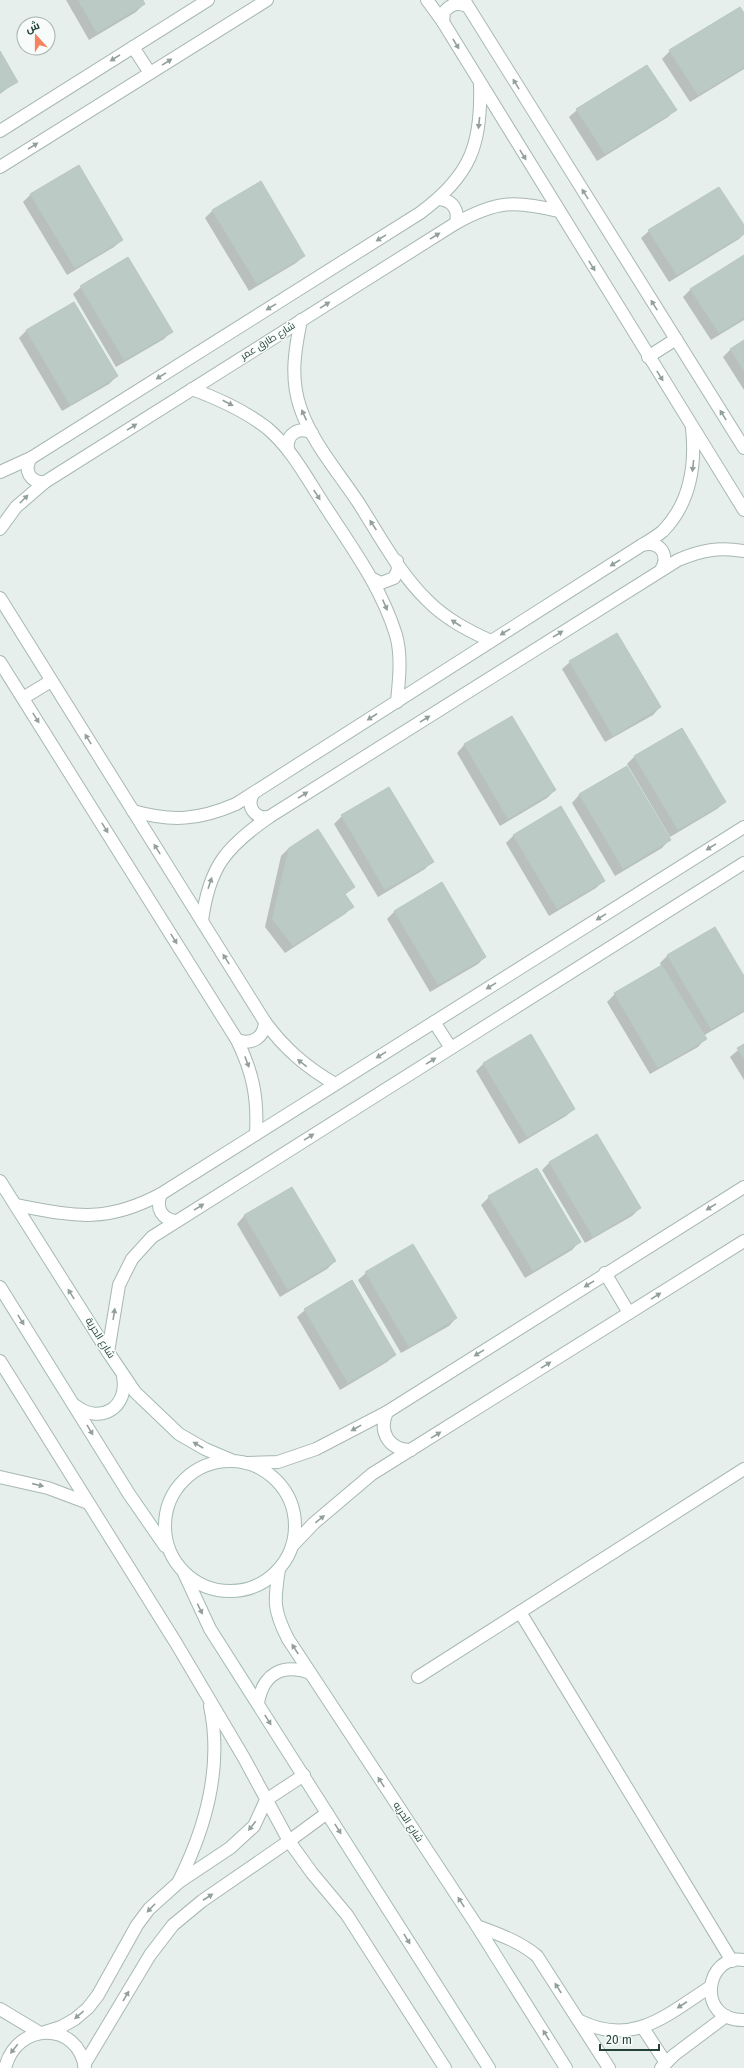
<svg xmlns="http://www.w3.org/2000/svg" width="744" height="2068" viewBox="0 0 744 2068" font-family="'Fira Sans',Cairo,sans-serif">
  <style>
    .shadow { fill: #0003 }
    .building { fill: #bbcac4; stroke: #b8c9c2 }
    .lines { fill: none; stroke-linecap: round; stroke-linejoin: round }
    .street-casing { stroke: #a8b8b2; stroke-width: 14 }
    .secondary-casing { stroke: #a4bbb3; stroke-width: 14 }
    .street { stroke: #fff; stroke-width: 12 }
    .secondary { stroke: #fff; stroke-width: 12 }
    .oneway { fill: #92a09c }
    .labels { text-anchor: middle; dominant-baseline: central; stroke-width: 3; stroke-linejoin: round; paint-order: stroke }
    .street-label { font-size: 10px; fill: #24423a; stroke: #f7fbf9 }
  </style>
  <rect width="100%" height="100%" fill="#e6efeb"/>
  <g class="shadow">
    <path d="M 66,0 L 142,0 L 144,4 L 136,12 L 89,40 Z"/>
    <path d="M 744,15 L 744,69 L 690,102 L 662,59 L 670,51 Z"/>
    <path d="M 0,53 L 17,81 L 0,94 Z"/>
    <path d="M 577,110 L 675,110 L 668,117 L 597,161 L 569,117 Z"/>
    <path d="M 31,194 L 122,240 L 114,247 L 67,275 L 23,202 Z"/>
    <path d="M 213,210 L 304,256 L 296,263 L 249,291 L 205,218 Z"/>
    <path d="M 744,227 L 744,234 L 739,239 L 669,282 L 641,238 L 649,231 Z"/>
    <path d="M 744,256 L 744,320 L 711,340 L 683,297 L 691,289 Z"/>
    <path d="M 81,287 L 171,332 L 164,339 L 116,367 L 73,294 Z"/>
    <path d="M 74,303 L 117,376 L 109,384 L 62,411 L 19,338 L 26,331 Z"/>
    <path d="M 744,341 L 744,390 L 723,357 L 730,350 Z"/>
    <path d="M 570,662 L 660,707 L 653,715 L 605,742 L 562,669 Z"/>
    <path d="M 511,717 L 555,790 L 547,798 L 500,826 L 457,753 L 464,745 Z"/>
    <path d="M 634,757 L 725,802 L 717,809 L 670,837 L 627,764 Z"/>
    <path d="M 626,767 L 669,840 L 662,848 L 615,876 L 572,803 L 579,795 Z"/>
    <path d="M 561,808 L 603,881 L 596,888 L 549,916 L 506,843 L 513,836 Z"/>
    <path d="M 342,816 L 432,861 L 425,869 L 378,897 L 334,824 Z"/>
    <path d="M 289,848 L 353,887 L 344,895 L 352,907 L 345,914 L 285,953 L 265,927 L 281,856 Z"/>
    <path d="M 395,911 L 485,957 L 478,964 L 430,992 L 387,919 Z"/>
    <path d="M 714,928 L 744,978 L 744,1012 L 703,1036 L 705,1039 L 698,1047 L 650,1074 L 607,1002 L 615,994 L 661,966 L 660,963 L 667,956 Z"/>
    <path d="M 744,1045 L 744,1080 L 730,1057 Z"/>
    <path d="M 484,1063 L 574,1109 L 566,1116 L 519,1144 L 476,1071 Z"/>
    <path d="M 596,1135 L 640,1208 L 632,1216 L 585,1243 L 542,1170 L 549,1163 Z"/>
    <path d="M 291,1188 L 335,1261 L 327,1269 L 280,1297 L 237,1224 L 244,1216 Z"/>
    <path d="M 489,1197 L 579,1242 L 572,1250 L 525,1278 L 481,1205 Z"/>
    <path d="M 366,1273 L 456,1318 L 449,1326 L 401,1353 L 358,1280 Z"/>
    <path d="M 305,1310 L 395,1355 L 387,1362 L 340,1390 L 297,1317 Z"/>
  </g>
  <g class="building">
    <path d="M 78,0 L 143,0 L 145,4 L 97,33 Z"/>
    <path d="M 740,7 L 744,13 L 744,67 L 698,95 L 669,50 Z"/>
    <path d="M 0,51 L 18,82 L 0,92 Z"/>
    <path d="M 647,65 L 677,110 L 605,154 L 576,109 Z"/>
    <path d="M 79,165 L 123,240 L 75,268 L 30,194 Z"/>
    <path d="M 261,181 L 305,256 L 257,284 L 212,210 Z"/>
    <path d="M 719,187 L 744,225 L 744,234 L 677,275 L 648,230 Z"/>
    <path d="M 744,255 L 744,318 L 719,333 L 690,289 Z"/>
    <path d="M 128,257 L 173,332 L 124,360 L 80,286 Z"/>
    <path d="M 74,302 L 118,376 L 70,405 L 26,330 Z"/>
    <path d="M 744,340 L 744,371 L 730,349 Z"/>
    <path d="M 617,633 L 661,707 L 613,736 L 569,661 Z"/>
    <path d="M 512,716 L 556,790 L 508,819 L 464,744 Z"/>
    <path d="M 682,728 L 726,802 L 678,830 L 634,756 Z"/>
    <path d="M 627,766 L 671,840 L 623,869 L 579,794 Z"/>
    <path d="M 389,787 L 434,862 L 385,890 L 341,815 Z"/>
    <path d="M 561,806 L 605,881 L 557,909 L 513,835 Z"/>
    <path d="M 318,829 L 355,887 L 345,894 L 354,907 L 293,946 L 272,919 L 289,848 Z"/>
    <path d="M 442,882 L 486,957 L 438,985 L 394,911 Z"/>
    <path d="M 715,927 L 744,976 L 744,1010 L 711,1029 L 667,955 Z"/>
    <path d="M 662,965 L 707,1039 L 658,1068 L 614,993 Z"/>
    <path d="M 531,1034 L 575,1109 L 527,1137 L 483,1063 Z"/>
    <path d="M 744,1044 L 744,1060 L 737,1048 Z"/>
    <path d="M 597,1134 L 641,1208 L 593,1237 L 549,1162 Z"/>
    <path d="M 537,1168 L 581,1242 L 533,1271 L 488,1196 Z"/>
    <path d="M 292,1187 L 336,1261 L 288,1290 L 244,1215 Z"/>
    <path d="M 413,1244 L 457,1318 L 409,1347 L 365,1272 Z"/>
    <path d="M 352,1280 L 396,1355 L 348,1383 L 304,1309 Z"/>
  </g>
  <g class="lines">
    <defs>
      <g id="street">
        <path d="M 427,0 L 443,22 L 744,510"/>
        <path d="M 464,0 L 744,448"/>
        <path d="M 443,22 L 444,12 C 451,4 457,2 467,6"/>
        <path d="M 133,47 L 150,73"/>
        <path d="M 0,131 L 208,0"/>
        <path d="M 0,167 L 267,0"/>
        <path d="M 440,199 C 453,201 459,210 456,223"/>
        <path d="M 301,320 C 295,349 290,377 300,407 C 311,441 338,472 358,502 C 379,535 399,573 428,601 C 446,619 467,630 491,641"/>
        <path d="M 648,357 L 676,339"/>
        <path d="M 192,389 C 219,399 244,410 267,428 C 291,448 306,477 323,503 C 350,545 381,586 396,635 C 402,656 399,680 397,702"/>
        <path d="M 288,449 C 286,434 299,426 312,433"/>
        <path d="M 31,458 C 23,470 30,483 45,482"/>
        <path d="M 0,472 L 31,458 L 420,213 C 470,176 482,145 480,85"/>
        <path d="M 0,529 L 16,507 L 45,482 L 456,223 C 496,201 515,200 558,211"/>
        <path d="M 642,545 C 660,540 670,555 661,570"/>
        <path d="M 371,578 L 381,583 L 394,578 L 398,570 L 397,561"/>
        <path d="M 0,598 L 265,1022 C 285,1049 306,1067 335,1084"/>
        <path d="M 0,662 L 237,1040 C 253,1073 258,1097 256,1134"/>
        <path d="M 23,698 L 51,681"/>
        <path d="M 253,794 C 246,807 255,819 269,817"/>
        <path d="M 133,811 C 172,822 199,820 236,804 L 642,545 C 649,541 657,536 663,531 C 690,503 696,465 692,428"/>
        <path d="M 202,921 C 209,867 226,847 269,817 L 678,560 C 702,550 718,547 744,551"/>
        <path d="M 434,1022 L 451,1048"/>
        <path d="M 237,1040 C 252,1045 264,1038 265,1022"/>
        <path d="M 161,1194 C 155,1208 162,1220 177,1221"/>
        <path d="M 16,1205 C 74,1216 105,1224 161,1194 L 744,827"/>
        <path d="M 605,1273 L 629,1313"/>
        <path d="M 108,1352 L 119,1285 L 132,1259 L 152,1237 L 744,863"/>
        <path d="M 0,1361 L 176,1643 L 244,1758 L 289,1841 L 312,1873 L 347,1915 L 445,2068"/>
        <path d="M 387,1412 C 378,1432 389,1450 411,1450"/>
        <path d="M 247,1463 L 278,1462 L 316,1449 L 387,1412 L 744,1187"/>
        <path d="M 0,1477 L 48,1488 L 88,1503"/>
        <path d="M 292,1546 L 314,1523 L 372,1474 L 744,1241"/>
        <path d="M 520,1612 L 732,1961"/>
        <path d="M 418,1677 L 744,1469"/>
        <path d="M 179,1881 C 206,1827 223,1767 210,1706"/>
        <path d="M 477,1926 C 498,1934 519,1941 537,1956 L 609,2068"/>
        <path d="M 744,1960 C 705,1953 695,2021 744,2020"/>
        <path d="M 0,2009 L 40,2033"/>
        <path d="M 580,2021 C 633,2047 667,2015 710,1987"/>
        <path d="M 643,2028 L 666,2063"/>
        <path d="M 45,2032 L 61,2027 L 75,2019 L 88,2008 L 98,1995 L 137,1925 L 149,1909 L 179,1882 L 230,1848 L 254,1826 L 266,1800 L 304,1775"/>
        <path d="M 84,2065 L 150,1955 L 173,1925 L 202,1901 L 289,1841 L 327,1813"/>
        <path d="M 5,2068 C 17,2021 78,2021 85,2068"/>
        <path d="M 661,2068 L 674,2055 L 726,2016"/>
      </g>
      <g id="secondary">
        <path d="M 0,1181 L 108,1352 L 135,1392 L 179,1434 L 205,1449 L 231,1460"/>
        <path d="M 0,1287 L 129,1494 L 165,1546"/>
        <path d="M 76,1406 C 101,1425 129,1407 123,1376"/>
        <circle cx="230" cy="1526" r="65"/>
        <path d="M 279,1569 C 274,1601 273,1610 288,1639 L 477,1926 L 566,2068"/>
        <path d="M 184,1573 L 210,1629 L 489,2068"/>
        <path d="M 258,1703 C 263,1674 282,1663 310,1673"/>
      </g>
    </defs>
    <use href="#street" class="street-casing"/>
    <use href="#secondary" class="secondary-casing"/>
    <use href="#street" class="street"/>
    <use href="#secondary" class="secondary"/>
  </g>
  <defs><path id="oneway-solid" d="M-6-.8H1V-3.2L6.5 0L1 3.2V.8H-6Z"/></defs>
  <g class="oneway">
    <use href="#oneway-solid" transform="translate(456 44) rotate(59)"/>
    <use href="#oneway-solid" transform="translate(115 58) rotate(148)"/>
    <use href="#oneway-solid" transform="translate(167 62) rotate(-32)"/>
    <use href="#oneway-solid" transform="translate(516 84) rotate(-122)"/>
    <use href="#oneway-solid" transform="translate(479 123) rotate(96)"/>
    <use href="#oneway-solid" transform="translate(33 146) rotate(-32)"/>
    <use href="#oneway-solid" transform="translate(523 155) rotate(58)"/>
    <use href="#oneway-solid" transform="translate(585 194) rotate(-122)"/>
    <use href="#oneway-solid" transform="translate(435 236) rotate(-32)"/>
    <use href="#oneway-solid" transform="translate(381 238) rotate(148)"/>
    <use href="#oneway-solid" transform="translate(592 266) rotate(58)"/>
    <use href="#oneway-solid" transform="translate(325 305) rotate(-32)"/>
    <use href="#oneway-solid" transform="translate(654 305) rotate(-122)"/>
    <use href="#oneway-solid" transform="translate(271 307) rotate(148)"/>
    <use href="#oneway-solid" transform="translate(161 376) rotate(148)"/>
    <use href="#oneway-solid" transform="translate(660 376) rotate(58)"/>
    <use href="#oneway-solid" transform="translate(228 403) rotate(27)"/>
    <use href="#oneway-solid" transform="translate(304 415) rotate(-115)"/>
    <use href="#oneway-solid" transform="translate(723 415) rotate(-122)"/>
    <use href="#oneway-solid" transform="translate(132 427) rotate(-32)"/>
    <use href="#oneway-solid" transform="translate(693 466) rotate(96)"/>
    <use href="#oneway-solid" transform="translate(317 495) rotate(57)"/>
    <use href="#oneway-solid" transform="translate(24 499) rotate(-45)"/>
    <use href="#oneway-solid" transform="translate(373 525) rotate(-124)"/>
    <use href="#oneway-solid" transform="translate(615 563) rotate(148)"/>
    <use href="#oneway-solid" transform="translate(385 605) rotate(66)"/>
    <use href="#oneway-solid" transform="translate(456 623) rotate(-147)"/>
    <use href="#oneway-solid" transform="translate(505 632) rotate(148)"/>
    <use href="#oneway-solid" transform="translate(558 634) rotate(-32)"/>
    <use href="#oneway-solid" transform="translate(372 717) rotate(147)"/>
    <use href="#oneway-solid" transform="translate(36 718) rotate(58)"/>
    <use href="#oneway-solid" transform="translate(425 719) rotate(-32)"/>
    <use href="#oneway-solid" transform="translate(88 739) rotate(-122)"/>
    <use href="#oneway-solid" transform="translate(303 795) rotate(-32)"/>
    <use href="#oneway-solid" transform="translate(105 828) rotate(58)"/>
    <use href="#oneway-solid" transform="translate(711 847) rotate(148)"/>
    <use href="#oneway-solid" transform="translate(157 849) rotate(-122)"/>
    <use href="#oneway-solid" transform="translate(210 883) rotate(-71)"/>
    <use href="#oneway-solid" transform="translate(601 917) rotate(148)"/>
    <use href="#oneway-solid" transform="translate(174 939) rotate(58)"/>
    <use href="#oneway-solid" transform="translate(226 959) rotate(-122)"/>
    <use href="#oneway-solid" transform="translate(491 986) rotate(148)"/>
    <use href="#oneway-solid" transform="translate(381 1055) rotate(148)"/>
    <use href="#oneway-solid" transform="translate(431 1061) rotate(-32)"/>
    <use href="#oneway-solid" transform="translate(247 1062) rotate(69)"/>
    <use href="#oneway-solid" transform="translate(302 1063) rotate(-142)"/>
    <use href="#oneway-solid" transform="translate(309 1137) rotate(-32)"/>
    <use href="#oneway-solid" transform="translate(199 1207) rotate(-32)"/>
    <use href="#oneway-solid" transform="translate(711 1207) rotate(148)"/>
    <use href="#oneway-solid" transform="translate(589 1284) rotate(148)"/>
    <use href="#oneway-solid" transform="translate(71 1294) rotate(-122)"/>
    <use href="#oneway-solid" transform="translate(656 1296) rotate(-32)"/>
    <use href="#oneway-solid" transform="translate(114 1314) rotate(-81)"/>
    <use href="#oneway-solid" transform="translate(21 1320) rotate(58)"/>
    <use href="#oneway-solid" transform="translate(479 1353) rotate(148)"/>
    <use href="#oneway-solid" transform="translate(546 1365) rotate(-32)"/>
    <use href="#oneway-solid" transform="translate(356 1428) rotate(151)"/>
    <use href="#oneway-solid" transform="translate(90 1430) rotate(59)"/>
    <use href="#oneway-solid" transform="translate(436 1435) rotate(-32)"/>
    <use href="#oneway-solid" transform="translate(198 1445) rotate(-150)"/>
    <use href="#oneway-solid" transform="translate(38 1485) rotate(13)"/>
    <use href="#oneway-solid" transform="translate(320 1519) rotate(-39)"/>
    <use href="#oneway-solid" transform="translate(200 1609) rotate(64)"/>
    <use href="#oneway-solid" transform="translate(295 1649) rotate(-123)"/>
    <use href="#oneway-solid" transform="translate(268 1720) rotate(58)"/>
    <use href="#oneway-solid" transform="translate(381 1782) rotate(-123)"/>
    <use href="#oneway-solid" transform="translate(252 1826) rotate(128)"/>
    <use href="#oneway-solid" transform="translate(338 1829) rotate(58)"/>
    <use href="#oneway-solid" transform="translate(208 1897) rotate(-33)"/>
    <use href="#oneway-solid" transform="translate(461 1902) rotate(-123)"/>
    <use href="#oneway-solid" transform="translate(151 1908) rotate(134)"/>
    <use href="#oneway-solid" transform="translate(407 1939) rotate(58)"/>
    <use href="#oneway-solid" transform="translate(558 1988) rotate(-123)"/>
    <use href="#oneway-solid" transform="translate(126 1996) rotate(-59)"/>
    <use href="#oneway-solid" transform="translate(682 2005) rotate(147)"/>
    <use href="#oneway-solid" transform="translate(79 2015) rotate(140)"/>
    <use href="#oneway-solid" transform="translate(546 2035) rotate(-122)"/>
    <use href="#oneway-solid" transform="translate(14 2049) rotate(128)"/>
  </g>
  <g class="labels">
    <g class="street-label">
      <text transform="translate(268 341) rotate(-32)">شارع طارق عمر</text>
      <text transform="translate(100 1338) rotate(58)">شارع الحرية</text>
      <text transform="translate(408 1822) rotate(57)">شارع الحريه</text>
    </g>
  </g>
  <g transform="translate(36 36) rotate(339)"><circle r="19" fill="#f7fbf9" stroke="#a3b1ad"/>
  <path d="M0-3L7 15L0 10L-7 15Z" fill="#f4845f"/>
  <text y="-6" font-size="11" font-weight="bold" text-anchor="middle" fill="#24423a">ش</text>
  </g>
  <path d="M600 2044v6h59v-6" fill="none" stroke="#24423a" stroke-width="2"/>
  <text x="606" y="2044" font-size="12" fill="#24423a" stroke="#f7fbf9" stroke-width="3" paint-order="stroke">20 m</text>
</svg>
